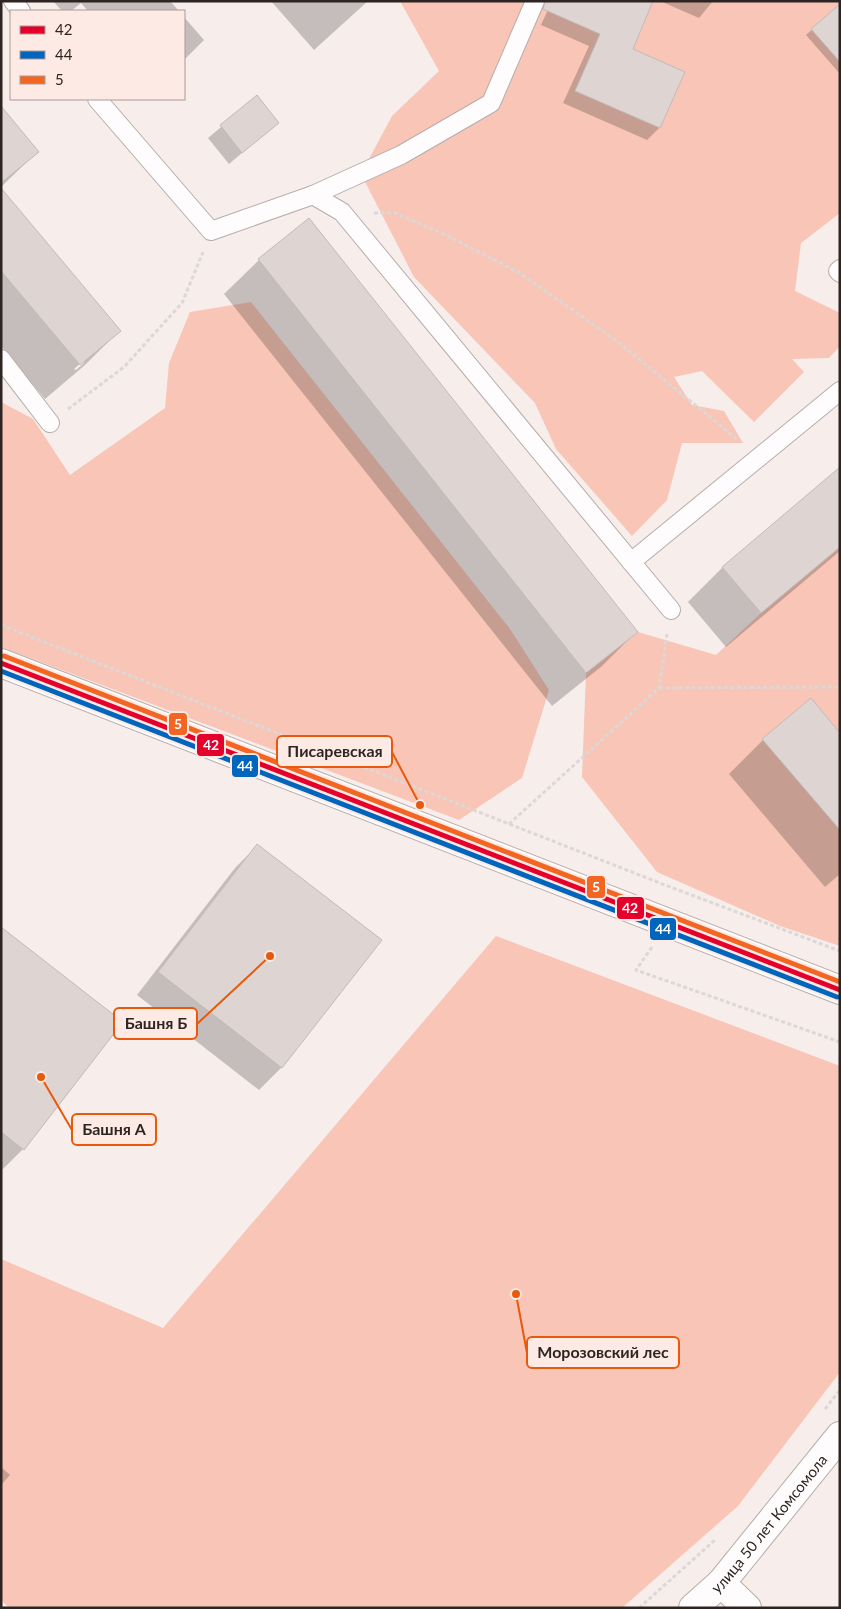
<svg xmlns="http://www.w3.org/2000/svg" width="841" height="1609" viewBox="0 0 841 1609" font-family="Lato,sans-serif">
  <style>
    .green { fill: #f8c5b6 }
    .shadow { fill: #0003; fill-rule: evenodd }
    .building { fill: #ded5d2; stroke: #c3bab7 }
    .lines { fill: none; stroke-linecap: round; stroke-linejoin: round }
    .lane-casing { stroke: #b6adab; stroke-width: 20 }
    .street-casing { stroke: #b6adab; stroke-width: 30 }
    .secondary-casing { stroke: #b6adab; stroke-width: 30 }
    .path { stroke: #dbd8d6; stroke-width: 3; stroke-dasharray: 4 2.5; stroke-linecap: butt }
    .lane { stroke: #fefcfc; stroke-width: 18 }
    .street { stroke: #fefcfc; stroke-width: 28 }
    .secondary { stroke: #fefcfc; stroke-width: 28 }
    .bus-1-casing { stroke: #fdeae4; stroke-width: 9 }
    .bus-2-casing { stroke: #fdeae4; stroke-width: 9 }
    .bus-3-casing { stroke: #fdeae4; stroke-width: 9 }
    .bus-1 { stroke: #e4002b; stroke-width: 5 }
    .bus-2 { stroke: #0065bd; stroke-width: 5 }
    .bus-3 { stroke: #f26522; stroke-width: 5 }
    .labels { text-anchor: middle; dominant-baseline: central; stroke-width: 5; stroke-linejoin: round; paint-order: stroke }
    .street-label { font-size: 15px; fill: #2d2522; stroke: #fdeae4 }
    .leader { fill: none; stroke: #e8590c; stroke-width: 2 }
    .callout-dot { fill: #e8590c; stroke: #fdeae4; stroke-width: 2 }
    .callout { fill: #fdeae4; stroke: #e8590c; stroke-width: 2 }
    .callout-label { font-size: 16px; text-anchor: middle; font-weight: bold; fill: #2d2522 }
    .line-badge { stroke: #fdeae4; stroke-width: 2 }
    .badge-label { font-size: 14px; text-anchor: middle; font-weight: bold; fill: #fff }
  </style>
  <rect width="100%" height="100%" fill="#f7edea"/>
  <g class="green">
    <path d="M 400,1 L 840,1 L 840,213 L 801,243 L 795,291 L 840,313 L 840,346 L 829,358 L 792,359 L 804,372 L 754,422 L 702,371 L 674,377 L 692,405 L 724,411 L 743,443 L 682,443 L 667,500 L 632,536 L 556,449 L 535,403 L 414,277 L 361,174 L 392,116 L 439,71 Z"/>
    <path d="M 251,302 L 510,629 L 549,690 L 522,778 L 459,820 L 1,647 L 1,402 L 33,419 L 70,475 L 165,408 L 169,363 L 190,312 Z"/>
    <path d="M 840,547 L 840,946 L 780,926 L 657,872 L 582,777 L 586,673 L 638,632 L 716,655 L 761,613 Z"/>
    <path d="M 496,936 L 840,1066 L 840,1372 L 738,1506 L 622,1608 L 9,1608 L 1,1600 L 1,1259 L 163,1328 Z"/>
  </g>
  <g class="shadow">
    <path d="M 53,1 L 170,1 L 179,11 L 88,11 L 81,3 L 71,11 L 62,11 Z"/>
    <path d="M 271,1 L 368,1 L 314,50 Z"/>
    <path d="M 552,1 L 631,49 L 683,73 L 659,128 L 647,140 L 563,103 L 589,46 L 541,25 Z"/>
    <path d="M 660,1 L 713,1 L 699,18 Z"/>
    <path d="M 840,5 L 840,74 L 806,35 Z"/>
    <path d="M 184,17 L 204,40 L 184,60 Z"/>
    <path d="M 257,97 L 277,123 L 229,164 L 208,138 Z"/>
    <path d="M 1,108 L 37,152 L 1,187 Z"/>
    <path d="M 309,220 L 636,632 L 602,666 L 552,706 L 224,294 L 259,260 Z"/>
    <path d="M 1,241 L 119,331 L 85,365 L 45,399 L 1,346 ZM 84,360 L 84,363 L 76,370 L 74,369 Z"/>
    <path d="M 840,469 L 840,551 L 726,647 L 688,602 L 722,568 Z"/>
    <path d="M 840,735 L 840,874 L 825,887 L 729,774 L 763,740 Z"/>
    <path d="M 257,846 L 380,940 L 281,1068 L 259,1090 L 137,995 L 235,868 Z"/>
    <path d="M 1,929 L 23,1149 L 1,1171 Z"/>
    <path d="M 1,1467 L 10,1475 L 1,1485 Z"/>
  </g>
  <g class="building">
    <path d="M 545,1 L 653,1 L 633,49 L 685,72 L 660,128 L 575,91 L 600,34 L 543,9 Z"/>
    <path d="M 840,4 L 840,62 L 811,29 Z"/>
    <path d="M 257,95 L 279,123 L 242,153 L 220,125 Z"/>
    <path d="M 1,106 L 39,152 L 1,183 Z"/>
    <path d="M 1,188 L 121,331 L 80,365 L 1,271 Z"/>
    <path d="M 309,218 L 638,632 L 586,673 L 258,259 Z"/>
    <path d="M 840,467 L 840,547 L 761,613 L 722,567 Z"/>
    <path d="M 811,698 L 840,733 L 840,830 L 762,739 Z"/>
    <path d="M 257,844 L 382,940 L 282,1068 L 158,972 Z"/>
    <path d="M 1,927 L 123,1022 L 24,1150 L 1,1132 Z"/>
  </g>
  <g class="lines">
    <defs>
      <g id="lane">
        <path d="M 13,1 L 21,11"/>
        <path d="M 97,99 L 211,231 L 313,195 L 342,212 L 671,610"/>
        <path d="M 313,195 L 401,155 L 491,103 L 535,1"/>
        <path d="M 840,269 L 838,271 L 840,273"/>
        <path d="M 1,359 L 50,423"/>
        <path d="M 631,562 L 840,391"/>
      </g>
      <g id="street">
        <path d="M 721,1583 L 747,1608"/>
        <path id="s1" d="M 693,1608 L 721,1583 L 840,1436"/>
      </g>
      <path id="secondary" d="M 1,663 L 840,990"/>
    </defs>
    <use href="#lane" class="lane-casing"/>
    <use href="#street" class="street-casing"/>
    <use href="#secondary" class="secondary-casing"/>
    <g class="path">
      <path d="M 374,213 L 395,213 L 446,235 L 518,272 L 617,341 L 739,441"/>
      <path d="M 68,409 L 124,367 L 182,303 L 203,252"/>
      <path d="M 1,625 L 665,885 L 840,951"/>
      <path d="M 659,688 L 840,687"/>
      <path d="M 509,824 L 659,688 L 667,634"/>
      <path d="M 652,947 L 636,970 L 840,1042"/>
      <path d="M 825,1409 L 840,1390"/>
      <path d="M 639,1608 L 715,1540"/>
    </g>
    <use href="#lane" class="lane"/>
    <use href="#street" class="street"/>
    <use href="#secondary" class="secondary"/>
    <defs>
      <path id="bus-1" d="M 1,663 L 840,990"/>
      <path id="bus-2" d="M 1,671 L 837,997"/>
      <path id="bus-3" d="M 4,656 L 840,982"/>
    </defs>
    <use href="#bus-1" class="bus-1-casing"/>
    <use href="#bus-2" class="bus-2-casing"/>
    <use href="#bus-3" class="bus-3-casing"/>
    <use href="#bus-1" class="bus-1"/>
    <use href="#bus-2" class="bus-2"/>
    <use href="#bus-3" class="bus-3"/>
  </g>
  <g class="labels">
    <g class="street-label">
      <text stroke="none"><textPath href="#s1" startOffset="114">улица 50 лет Комсомола</textPath></text>
    </g>
  </g>
  <path class="leader" d="M420 805L392 752M270 956L197 1024M41 1077L72 1130M516 1294L527 1353"/>
  <g class="callout-dot">
    <circle cx="420" cy="805" r="5"/>
    <circle cx="270" cy="956" r="5"/>
    <circle cx="41" cy="1077" r="5"/>
    <circle cx="516" cy="1294" r="5"/>
  </g>
  <g class="callout">
    <rect x="277" y="736" width="115" height="31" rx="5"/>
    <rect x="114" y="1008" width="83" height="31" rx="5"/>
    <rect x="72" y="1114" width="84" height="31" rx="5"/>
    <rect x="527" y="1337" width="152" height="31" rx="5"/>
  </g>
  <g class="callout-label">
    <text x="335" y="757">Писаревская</text>
    <text x="156" y="1029">Башня Б</text>
    <text x="114" y="1135">Башня А</text>
    <text x="603" y="1358">Морозовский лес</text>
  </g>
  <g class="line-badge">
    <rect x="168" y="712" width="20" height="24" rx="5" fill="#f26522"/>
    <rect x="196" y="733" width="29" height="24" rx="5" fill="#e4002b"/>
    <rect x="231" y="754" width="28" height="24" rx="5" fill="#0065bd"/>
    <rect x="586" y="875" width="20" height="24" rx="5" fill="#f26522"/>
    <rect x="616" y="896" width="29" height="24" rx="5" fill="#e4002b"/>
    <rect x="649" y="917" width="28" height="24" rx="5" fill="#0065bd"/>
  </g>
  <g class="badge-label">
    <text x="178" y="729">5</text>
    <text x="211" y="750">42</text>
    <text x="245" y="771">44</text>
    <text x="596" y="892">5</text>
    <text x="630" y="913">42</text>
    <text x="663" y="934">44</text>
  </g>
  <rect width="841" height="1609" fill="none" stroke="#2d2522" stroke-width="5"/>
  <rect x="10" y="10" width="175" height="90" fill="#fdeae4" stroke="#aa9b96"/>
  <rect x="20" y="26" width="25" height="8" fill="#e4002b" stroke="#aa9b96"/>
  <text x="55" y="35" font-size="15" fill="#2d2522">42</text>
  <rect x="20" y="51" width="25" height="8" fill="#0065bd" stroke="#aa9b96"/>
  <text x="55" y="60" font-size="15" fill="#2d2522">44</text>
  <rect x="20" y="76" width="25" height="8" fill="#f26522" stroke="#aa9b96"/>
  <text x="55" y="85" font-size="15" fill="#2d2522">5</text>
</svg>
